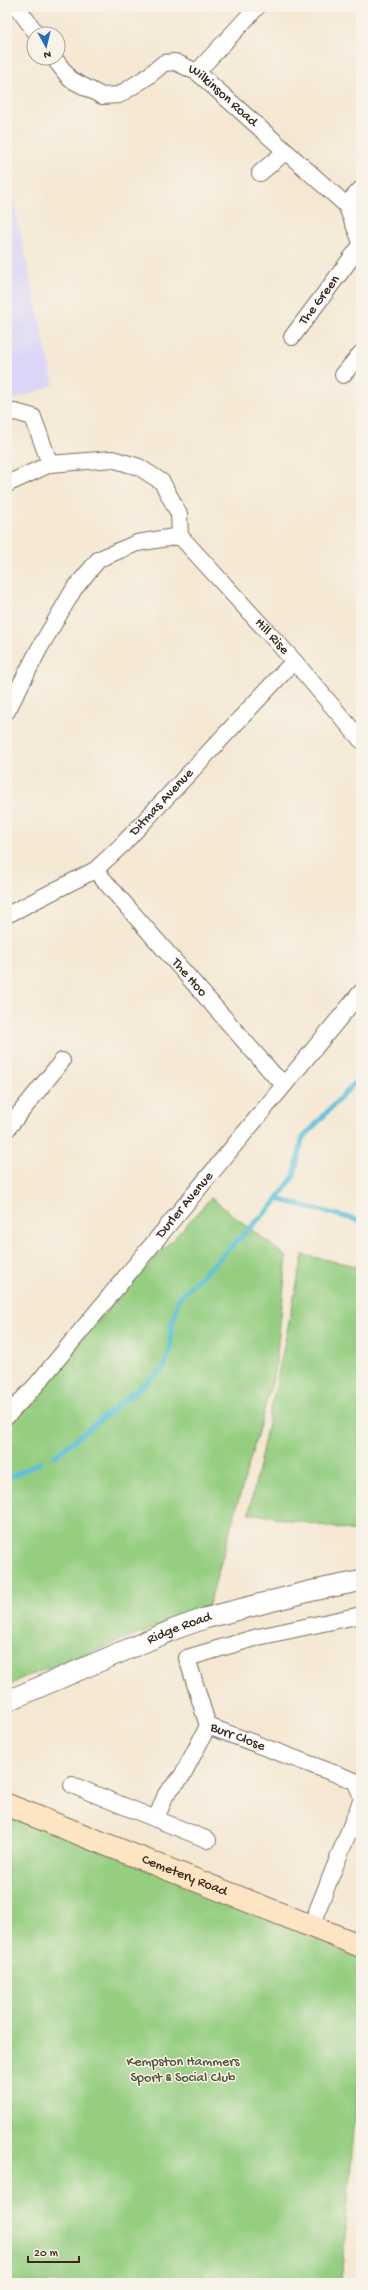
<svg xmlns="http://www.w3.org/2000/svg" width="368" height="2290" viewBox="0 0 368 2290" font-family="'Gochi Hand',sans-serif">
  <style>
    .built { fill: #dbd6f7 }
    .green { fill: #95ce81; stroke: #687c50 }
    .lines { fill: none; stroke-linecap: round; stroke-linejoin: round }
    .stream { stroke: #5dc1db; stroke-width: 5 }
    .minor-casing { stroke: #7c6c5d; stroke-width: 18 }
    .tertiary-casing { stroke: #7c6c5d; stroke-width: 22 }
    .secondary-casing { stroke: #7c6c5d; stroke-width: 24 }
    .minor { stroke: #fff; stroke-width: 16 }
    .tertiary { stroke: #fff; stroke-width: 20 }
    .secondary { stroke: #fde5c4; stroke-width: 22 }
    .labels { text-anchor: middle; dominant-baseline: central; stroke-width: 3; stroke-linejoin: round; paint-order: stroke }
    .street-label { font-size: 14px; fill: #3b2a1e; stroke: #f7f3e8 }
    .park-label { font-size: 14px; fill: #525337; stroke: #f7f3e8 }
  </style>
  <rect width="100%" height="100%" fill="#f7f3e8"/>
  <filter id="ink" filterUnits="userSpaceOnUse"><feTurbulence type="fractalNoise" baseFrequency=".025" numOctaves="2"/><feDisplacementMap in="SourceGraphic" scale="8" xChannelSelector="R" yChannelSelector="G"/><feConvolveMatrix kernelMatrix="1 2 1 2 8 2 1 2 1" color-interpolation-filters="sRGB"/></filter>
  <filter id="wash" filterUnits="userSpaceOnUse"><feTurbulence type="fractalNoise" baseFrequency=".012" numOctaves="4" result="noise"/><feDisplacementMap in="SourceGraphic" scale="16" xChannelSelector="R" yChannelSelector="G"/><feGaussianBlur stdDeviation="0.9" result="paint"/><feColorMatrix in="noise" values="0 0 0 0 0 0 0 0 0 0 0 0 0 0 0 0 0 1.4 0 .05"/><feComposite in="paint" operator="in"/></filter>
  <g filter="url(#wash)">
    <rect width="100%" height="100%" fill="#f5e8d3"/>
    <path class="built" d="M 7,171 L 54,385 L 7,402 Z"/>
    <g class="green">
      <path d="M 211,1198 L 287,1257 L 275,1372 L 208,1608 L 22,1678 L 7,1687 L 7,1418 Z"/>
      <path d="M 303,1255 L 361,1267 L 361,1532 L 249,1513 Z"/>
      <path d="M 7,1812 L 361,1950 L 361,2045 L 341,2283 L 7,2283 Z"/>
    </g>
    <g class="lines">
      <g class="stream">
        <path d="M 277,1199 L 361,1221"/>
        <path d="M 55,1456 L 164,1368 L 170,1350 L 171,1328 L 179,1298 L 273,1205 L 294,1176 L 302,1139 L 361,1076"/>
        <path d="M 7,1479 L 41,1462"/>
      </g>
    </g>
  </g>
  <g filter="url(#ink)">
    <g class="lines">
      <defs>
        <g id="minor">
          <path d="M 17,7 L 37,34"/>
          <path id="s1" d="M 54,58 L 70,79 L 102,96 L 119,95 L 147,77 L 164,63 L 175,62 L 197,72 L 346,205 L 361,242"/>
          <path d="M 197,72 L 257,7"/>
          <path d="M 260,173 L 285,152"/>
          <path d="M 346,205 L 361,189"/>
          <path id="s2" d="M 292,337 L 361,245"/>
          <path d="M 343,375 L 361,353"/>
          <path d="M 7,413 L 15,412 L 33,417 L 50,464"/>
          <path d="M 7,484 L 50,464 L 112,459 L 139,467 L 162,482 L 179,514 L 180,536 L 137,543 L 99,559 L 74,589 L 39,649 L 7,711"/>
          <path id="s3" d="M 180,536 L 294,661 L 361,740"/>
          <path id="s4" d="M 95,870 L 274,1075 L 285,1084"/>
          <path id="s5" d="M 7,915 L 95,870 L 122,845 L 294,661"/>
          <path d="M 7,1129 L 62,1061"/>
          <path id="s6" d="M 7,1416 L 37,1384 L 361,992"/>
          <path d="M 208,1726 L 187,1658 L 258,1637 L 361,1615"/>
          <path d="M 72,1785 L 208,1840"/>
          <path id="s7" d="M 156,1819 L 166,1794 L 182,1776 L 208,1726 L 355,1781 L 361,1795"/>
          <path d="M 311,1926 L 361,1801"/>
        </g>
        <g id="tertiary">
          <path id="s8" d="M 7,1701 L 175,1629 L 206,1618 L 311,1591 L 361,1581"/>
        </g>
        <g id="secondary">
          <path id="s9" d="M 7,1805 L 361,1946"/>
        </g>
      </defs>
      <use href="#minor" class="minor-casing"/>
      <use href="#tertiary" class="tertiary-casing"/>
      <use href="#secondary" class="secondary-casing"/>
      <use href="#minor" class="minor"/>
      <use href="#tertiary" class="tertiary"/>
      <use href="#secondary" class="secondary"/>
    </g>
  </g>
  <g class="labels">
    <g class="street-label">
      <text stroke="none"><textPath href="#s1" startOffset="205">Wilkinson Road</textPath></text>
      <text stroke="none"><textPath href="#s2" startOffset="46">The Green</textPath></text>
      <text stroke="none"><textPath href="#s3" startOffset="136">Hill Rise</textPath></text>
      <text stroke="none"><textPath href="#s5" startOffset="194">Ditmas Avenue</textPath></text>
      <text stroke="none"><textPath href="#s4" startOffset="143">The Hoo</textPath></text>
      <text stroke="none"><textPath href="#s6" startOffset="276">Durler Avenue</textPath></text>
      <text stroke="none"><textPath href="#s8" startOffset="187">Ridge Road</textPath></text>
      <text stroke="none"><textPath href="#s7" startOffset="139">Burr Close</textPath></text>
      <text stroke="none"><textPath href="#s9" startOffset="191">Cemetery Road</textPath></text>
    </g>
    <g class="park-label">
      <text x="183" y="2062">Kempston Hammers<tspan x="183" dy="16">Sport &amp; Social Club</tspan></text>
    </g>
  </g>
  <rect width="368" height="2290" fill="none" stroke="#f7f3e8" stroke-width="24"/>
  <g transform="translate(46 46) rotate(172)"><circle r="19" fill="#f7f3e8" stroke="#aca397"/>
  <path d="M0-3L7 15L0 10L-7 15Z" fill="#1f6fb2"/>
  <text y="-6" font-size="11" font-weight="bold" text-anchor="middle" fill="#3b2a1e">N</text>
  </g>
  <path d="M28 2256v6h51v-6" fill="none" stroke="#3b2a1e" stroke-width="2"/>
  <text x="34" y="2256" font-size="12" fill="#3b2a1e" stroke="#f7f3e8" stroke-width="3" paint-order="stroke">20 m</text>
</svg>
